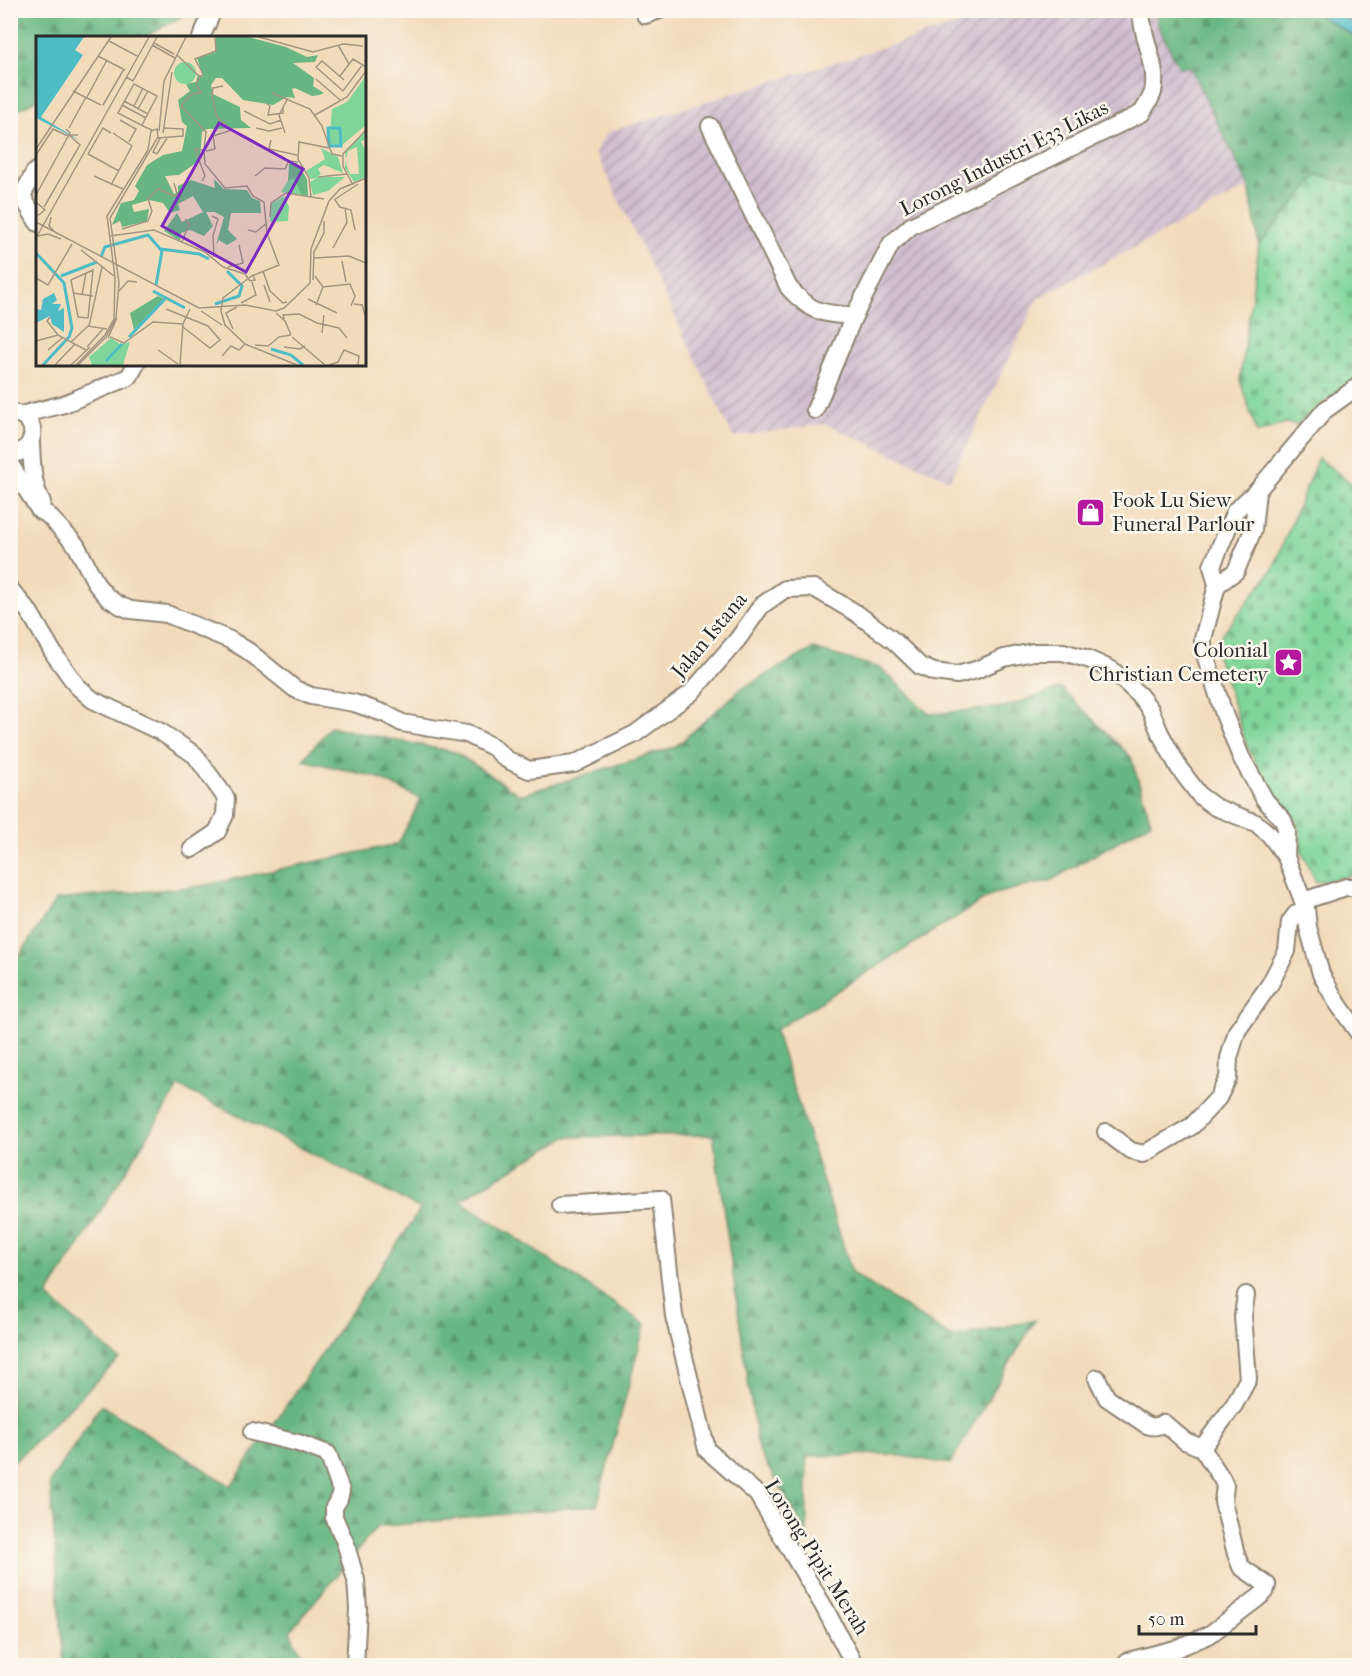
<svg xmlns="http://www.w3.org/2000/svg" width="1370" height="1676" viewBox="0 0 1370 1676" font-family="'IM FELL French Canon',serif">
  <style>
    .industrial { fill: url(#industrial-furrows) }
    .forest { fill: url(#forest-firs); stroke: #4a7156; stroke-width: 1.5 }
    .cemetery { fill: url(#cemetery-stones); stroke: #568062; stroke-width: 1.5 }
    .water { fill: #4ebcc5; stroke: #3c7478; stroke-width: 1.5 }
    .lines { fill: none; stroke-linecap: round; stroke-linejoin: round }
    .minor-casing { stroke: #8e8373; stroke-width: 20 }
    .minor { stroke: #fff; stroke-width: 16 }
    .labels { text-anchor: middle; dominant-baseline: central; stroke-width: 5; stroke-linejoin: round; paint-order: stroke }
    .street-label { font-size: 21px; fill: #2b2b2b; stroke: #fbf7ec }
    .poi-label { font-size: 21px; fill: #2b2b2b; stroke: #fbf7ec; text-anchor: start }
    .inset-river { fill: none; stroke: #4ebcc5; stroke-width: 3 }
    .inset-road { fill: none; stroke: #a29581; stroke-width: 1.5 }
    .view { fill: #7b2cbf; fill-opacity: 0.15; stroke: #7b2cbf; stroke-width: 3 }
    .inset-edge { fill: none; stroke: #2b2b2b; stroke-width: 3 }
  </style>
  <defs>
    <pattern id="industrial-furrows" width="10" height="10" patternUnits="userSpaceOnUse" patternTransform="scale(1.5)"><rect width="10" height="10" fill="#d0bdcd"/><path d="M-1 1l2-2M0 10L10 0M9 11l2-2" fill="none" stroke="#a99aa7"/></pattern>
    <pattern id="forest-firs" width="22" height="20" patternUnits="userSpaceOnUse" patternTransform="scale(1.5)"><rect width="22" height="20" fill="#68b782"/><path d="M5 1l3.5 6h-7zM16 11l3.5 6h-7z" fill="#56956b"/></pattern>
    <pattern id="cemetery-stones" width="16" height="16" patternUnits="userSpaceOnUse" patternTransform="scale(1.5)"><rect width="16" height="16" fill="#80d69a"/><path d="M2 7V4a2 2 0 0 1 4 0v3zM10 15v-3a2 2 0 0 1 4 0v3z" fill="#6fb885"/></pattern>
  </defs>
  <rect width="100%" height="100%" fill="#fbf7ec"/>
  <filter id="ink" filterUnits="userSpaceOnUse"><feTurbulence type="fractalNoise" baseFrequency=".0167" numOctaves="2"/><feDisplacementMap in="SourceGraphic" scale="12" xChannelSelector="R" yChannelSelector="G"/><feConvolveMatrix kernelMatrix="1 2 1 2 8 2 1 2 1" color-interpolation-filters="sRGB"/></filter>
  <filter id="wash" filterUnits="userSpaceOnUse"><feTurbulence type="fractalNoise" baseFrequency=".008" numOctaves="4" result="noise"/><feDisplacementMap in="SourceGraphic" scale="24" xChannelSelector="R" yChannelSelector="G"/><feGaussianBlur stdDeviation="1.35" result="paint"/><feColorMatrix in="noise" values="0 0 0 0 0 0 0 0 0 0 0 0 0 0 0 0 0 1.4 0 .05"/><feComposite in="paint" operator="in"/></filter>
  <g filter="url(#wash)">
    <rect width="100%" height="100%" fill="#f2dbbb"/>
    <path class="industrial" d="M 1002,11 L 1157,11 L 1157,23 L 1179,66 L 1190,67 L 1249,187 L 1038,298 L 950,480 L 825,424 L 733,437 L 595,151 L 608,132 Z"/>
    <g class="forest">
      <path d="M 11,10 L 191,10 L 191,11 L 145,37 L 38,38 L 37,99 L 11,114 Z"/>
      <path d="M 1157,11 L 1312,11 L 1359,39 L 1359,186 L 1318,175 L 1259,245 L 1249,187 L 1190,67 L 1179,67 L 1157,23 Z"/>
      <path d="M 813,649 L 881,668 L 929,714 L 1004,707 L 1061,688 L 1131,757 L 1151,822 L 1050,881 L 993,894 L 775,1030 L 852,1273 L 953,1338 L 1035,1320 L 950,1464 L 889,1454 L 807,1456 L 807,1533 L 758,1450 L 713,1135 L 566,1137 L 460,1200 L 645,1324 L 597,1505 L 377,1527 L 290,1631 L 305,1665 L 64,1665 L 50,1482 L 101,1405 L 231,1486 L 421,1209 L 179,1086 L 47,1296 L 119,1359 L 14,1462 L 11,1462 L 10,970 L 56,900 L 201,886 L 398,844 L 421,799 L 376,777 L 303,760 L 330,727 L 455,752 L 520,795 L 675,747 L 742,688 Z"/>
    </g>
    <g class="cemetery">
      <path d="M 1318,175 L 1359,186 L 1359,376 L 1320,405 L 1297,425 L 1286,423 L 1257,433 L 1240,380 L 1259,245 Z"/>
      <path d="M 1318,458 L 1359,489 L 1360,874 L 1316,882 L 1301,850 L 1300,832 L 1292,814 L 1274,797 L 1247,746 L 1225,678 L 1213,646 L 1273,569 Z"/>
    </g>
    <path class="water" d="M 1312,11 L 1334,11 L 1359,26 L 1359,39 Z"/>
  </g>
  <g filter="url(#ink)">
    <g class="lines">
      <defs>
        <g id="minor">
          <path d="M 645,15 L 660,10"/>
          <path d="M 201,38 L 213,10"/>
          <path d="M 710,126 L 789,288 C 813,314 821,313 854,316"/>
          <path d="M 38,170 L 34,173 L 22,196 L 38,223"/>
          <path d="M 815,410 L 854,316 L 891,244 L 911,226 L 1142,113 C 1145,107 1151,99 1153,92 C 1159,64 1141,38 1141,10"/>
          <path d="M 21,415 L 64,404 L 129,377 L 136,364"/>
          <path d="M 31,443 C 32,464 32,484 42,502"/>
          <path d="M 10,455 C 37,452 41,418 14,413"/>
          <path d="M 10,464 L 40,511 L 47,514 L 76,545 L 97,585 L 108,598 L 121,606 L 131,610 L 167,614 L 230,640 L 248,651 L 295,689 L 311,696 L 354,703 L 386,714 L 402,723 L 467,734 L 493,747 L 506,759 L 529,770 L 574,764 L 635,734 L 691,693 L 738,639 L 761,606 L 785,589 L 814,588 L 856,613 L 894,641 L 920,666 L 934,672 L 957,675 L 976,670 L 1004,658 L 1033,652 L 1063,652 L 1088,659 L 1112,670 L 1139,695 L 1150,709 L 1160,733 L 1179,768 L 1200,796 L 1215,807 L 1256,823 L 1270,835 L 1286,857 L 1306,909 L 1308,927 L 1321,974 L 1336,1001 L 1360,1035"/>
          <path d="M 1217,585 L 1236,571 L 1253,530 L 1257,491"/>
          <path d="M 10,589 L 30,613 L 54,654 L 77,686 L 93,700 L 161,732 L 195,755 L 226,798 L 225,815 L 217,832 L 192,849"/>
          <path d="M 1286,857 L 1287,831 L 1283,820 L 1265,800 L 1241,757 L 1224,714 L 1203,648 L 1203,639 L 1217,585 L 1212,566 L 1235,511 L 1257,491 L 1325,410 L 1360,385"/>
          <path d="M 1303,901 L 1346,887 L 1360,887"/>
          <path d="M 1106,1132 L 1131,1151 L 1144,1154 L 1192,1126 L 1218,1098 L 1228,1078 L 1229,1058 L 1237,1031 L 1270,984 L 1287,951 L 1290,922 L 1296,914 L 1306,909"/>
          <path d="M 560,1205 L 661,1199 L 674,1316 L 707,1450 L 757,1494 L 824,1607 L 855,1666"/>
          <path d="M 1097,1378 L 1107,1398 L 1145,1424 C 1152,1428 1157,1427 1164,1423 L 1185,1441 L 1202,1448 L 1222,1479 L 1225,1486 L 1223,1502 L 1236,1554 L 1241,1567 L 1267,1585 L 1265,1592 L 1258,1598 L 1209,1635 L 1175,1649 L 1128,1661 L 1123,1666"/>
          <path d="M 252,1432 L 298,1443 L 328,1454 L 341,1491 L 339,1499 L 334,1507 L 334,1517 L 345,1542 L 356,1580 L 358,1609 L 355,1666"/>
          <path d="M 1202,1448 L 1234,1405 L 1248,1379 L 1243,1316 L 1246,1295"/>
        </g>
      </defs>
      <use href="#minor" class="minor-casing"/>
      <use href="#minor" class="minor"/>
    </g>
  </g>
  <defs>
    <symbol id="shop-square" viewBox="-11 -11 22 22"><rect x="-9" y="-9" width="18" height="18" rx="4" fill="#b5179e" stroke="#fbf7ec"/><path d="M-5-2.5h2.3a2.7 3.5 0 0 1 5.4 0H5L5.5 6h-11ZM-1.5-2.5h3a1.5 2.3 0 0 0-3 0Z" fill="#fff"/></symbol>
    <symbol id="sight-square" viewBox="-11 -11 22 22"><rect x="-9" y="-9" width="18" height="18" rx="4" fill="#b5179e" stroke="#fbf7ec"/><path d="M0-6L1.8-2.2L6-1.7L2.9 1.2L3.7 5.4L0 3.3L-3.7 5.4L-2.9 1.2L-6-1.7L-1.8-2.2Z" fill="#fff"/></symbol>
  </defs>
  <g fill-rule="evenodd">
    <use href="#shop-square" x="1074" y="496" width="33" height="33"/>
    <use href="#sight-square" x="1272" y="646" width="33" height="33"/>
  </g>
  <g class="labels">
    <g class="street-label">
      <text transform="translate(1004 158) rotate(-27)">Lorong Industri E33 Likas</text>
      <text transform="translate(709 635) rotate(-50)">Jalan Istana</text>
      <text transform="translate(817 1557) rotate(58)">Lorong Pipit Merah</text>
    </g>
    <g class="poi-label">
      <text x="1112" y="500">Fook Lu Siew<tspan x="1112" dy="24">Funeral Parlour</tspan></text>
      <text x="1268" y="650" text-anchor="end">Colonial<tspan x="1268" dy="24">Christian Cemetery</tspan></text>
    </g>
  </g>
  <g transform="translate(36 36)">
    <rect width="330" height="330" fill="#f2dbbb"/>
    <path d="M138 37a11 11 0 1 1 22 0a11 11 0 1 1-22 0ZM 330,40 L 330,89 L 305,110 L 293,110 L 296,73 L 311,66 ZM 330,95 L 330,104 L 325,105 L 330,116 L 330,141 L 318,146 L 309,132 L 309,125 L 314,138 L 323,138 L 321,111 L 312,115 L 310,123 L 309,115 ZM 285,112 L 302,121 L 307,137 L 288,129 L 282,133 L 285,138 L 281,141 L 309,141 L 292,155 L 277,159 L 274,146 L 281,142 L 275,143 L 270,135 L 289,123 Z" fill="#80d69a"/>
    <path d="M 180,1 L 212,1 L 250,11 L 271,21 L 282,19 L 279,26 L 257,27 L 278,42 L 277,50 L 288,57 L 283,59 L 276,60 L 259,52 L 256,53 L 259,62 L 251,61 L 237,69 L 207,64 L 186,42 L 180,42 L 175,49 L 177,58 L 204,71 L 205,84 L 215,92 L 171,93 L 166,96 L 164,124 L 143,139 L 129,140 L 138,158 L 142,156 L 142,150 L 155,144 L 179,152 L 178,143 L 188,153 L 211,154 L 216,162 L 224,165 L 225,177 L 195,177 L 192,194 L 201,203 L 191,209 L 183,204 L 180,209 L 188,181 L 179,176 L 170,176 L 177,190 L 168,200 L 154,194 L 145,197 L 144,205 L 128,195 L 141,177 L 146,186 L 167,176 L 157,160 L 142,168 L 144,174 L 134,177 L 127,167 L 113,164 L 96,169 L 98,176 L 113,173 L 111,185 L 86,191 L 84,185 L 76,189 L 85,167 L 98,164 L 103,155 L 99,150 L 111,129 L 127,119 L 146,115 L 151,90 L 146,86 L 142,64 L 154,55 L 150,48 L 160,46 L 162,38 L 167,41 L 161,22 L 180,16 ZM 261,127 L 271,143 L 272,160 L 265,159 L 258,143 L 252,145 L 253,128 ZM 122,260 L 128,263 L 98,294 L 94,277 Z" fill="#68b782"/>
    <path d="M 258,142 L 265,159 L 245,156 L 252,145 ZM 248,160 L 253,171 L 252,185 L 234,186 L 235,168 Z" fill="#80d69a"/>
    <path d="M 292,92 L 304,92 L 305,110 L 293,110 ZM 75,302 L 84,308 L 94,306 L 87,329 L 56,329 L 53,321 Z" fill="#80d69a"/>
    <path d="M 0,1 L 48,1 L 39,14 L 47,19 L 5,81 L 45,105 L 0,82 ZM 18,257 L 21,264 L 16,268 L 25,268 L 22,275 L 28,272 L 28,296 L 16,288 L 14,280 L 0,287 L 0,273 L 5,274 L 7,263 Z" fill="#4ebcc5"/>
    <path class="inset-river" d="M 292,92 L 304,92 L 305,110 L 293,110 ZM 125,213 L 163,218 L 173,223M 0,217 L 28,247 L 36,292 L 33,301 L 7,329M 65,221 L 69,211 L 112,199 L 126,215 L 120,249M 25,240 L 61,226M 117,255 L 149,272M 179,268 L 203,260 L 206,250 L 191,235M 93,301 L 129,263M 235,313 L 255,319 L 267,329M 70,325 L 86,308"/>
    <path class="inset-road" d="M 223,1 L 277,16 L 307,8 L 327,10M 73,5 L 101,20M 118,7 L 138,18M 116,9 L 139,22M 302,9 L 313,28M 141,19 L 164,41M 62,20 L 89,34M 304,40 L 317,23 L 330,31M 90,41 L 97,45 L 121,1M 164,41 L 160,48 L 165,56 L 154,59 L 145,70 L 170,96 L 168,112M 164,41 L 167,38 L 159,23 L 180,15 L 179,1M 280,43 L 304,64M 308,44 L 286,25 L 280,31 L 307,55 L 327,28M 37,55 L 65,69M 236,57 L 274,73 L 286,90 L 296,118 L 306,120M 51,61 L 71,24M 88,65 L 112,78M 230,67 L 234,70 L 232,79 L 247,77 L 247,72M 67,69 L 88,33M 86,69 L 110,82M 98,70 L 107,52M 102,73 L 112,55M 208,75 L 234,88 L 245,84M 279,79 L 311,61 L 330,35M 84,84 L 100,93 L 93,106M 106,89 L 121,60 L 98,48 L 82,77 L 109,91 L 116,94M 33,92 L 50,61M 220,92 L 233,95 L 246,92M 123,95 L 128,45 L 150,1M 127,97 L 136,36M 249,97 L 243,79 L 252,62M 121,102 L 147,100 L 147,93 L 127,92M 235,104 L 233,113 L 261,119M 0,113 L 75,1M 168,115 L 169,128 L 189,152 L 211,150 L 217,160 L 228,166 L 231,197 L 243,229 L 218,239M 170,115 L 179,113 L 177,100 L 196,94 L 181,81 L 176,60 L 177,52 L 187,50M 52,118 L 67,92 L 75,97M 52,118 L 83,135M 121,118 L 117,116 L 125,101M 121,118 L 131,102M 0,119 L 17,93 L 32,100M 58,140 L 87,153M 219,140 L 229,132 L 249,133 L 253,125 L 262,126M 282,141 L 311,138M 166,145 L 169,140 L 159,113 L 167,114M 75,149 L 96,110 L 77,97M 317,149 L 307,130 L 307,118 L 330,94M 0,159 L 34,97 L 30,93M 275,161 L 273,142 L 262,123 L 263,106 L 293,112M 298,164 L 322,148M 299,164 L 304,171 L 315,174 L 319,194M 0,166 L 9,174 L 0,181M 8,171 L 44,109 L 33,99 L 42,99M 176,180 L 182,183 L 177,200 L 178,221M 15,181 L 13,190 L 21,198M 234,181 L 235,167 L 250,157 L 288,163M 0,186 L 163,272 L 209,269 L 240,275 L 248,272 L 274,247 L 275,213 L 293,165 L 304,153 L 330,142M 86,193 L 112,185 L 116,175 L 112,163 L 122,153 L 142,161 L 138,147M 212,194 L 220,196 L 231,187M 2,200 L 12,198 L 25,203M 74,200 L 118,194 L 169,216 L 187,231 L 209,238 L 214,245 L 219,244 L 217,239 L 213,242M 0,202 L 113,1M 146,206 L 153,188 L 149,183M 297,212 L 311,186 L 309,172M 45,214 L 78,240M 278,222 L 313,220 L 330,227M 306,225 L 310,246M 192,231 L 207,227 L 203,209M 57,234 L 52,282 L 42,281 L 35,244 ZM 227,235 L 234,255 L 247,267 L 251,266M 279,240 L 287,251 L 314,248 L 319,260 L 315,270M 0,242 L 12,249 L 36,208M 213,242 L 187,262 L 185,275 L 189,289 L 209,308 L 261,329M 277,244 L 278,216 L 288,197 L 288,185M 228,249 L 234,266M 83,255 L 92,245 L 101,246M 37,257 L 57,260M 46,259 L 50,237M 272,263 L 301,277M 205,267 L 220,259 L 216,246M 318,268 L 326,269 L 330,282M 280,269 L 287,251M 130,273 L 172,290 L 184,304 L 174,312 L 147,291M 165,275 L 186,289M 240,277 L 249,285 L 255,299M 14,281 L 11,285 L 22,299M 248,283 L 247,279 L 263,278 L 281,287 L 303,292 L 311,302M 53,290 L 66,231M 197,293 L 190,277 L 201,271M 286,297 L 288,279M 74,301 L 88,307 L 117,286 L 147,288M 256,301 L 289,329M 72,302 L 81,282M 0,305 L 22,299 L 50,314M 35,306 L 52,290 L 71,293M 219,309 L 232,310 L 243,301 L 255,299M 51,311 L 67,293M 248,311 L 264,313 L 269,310M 12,314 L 26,302M 122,314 L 142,328M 186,320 L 195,310 L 203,314 L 209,308M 19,329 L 39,308M 35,329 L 54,311M 40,329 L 69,299 L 78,283 L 79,241 L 71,180 L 112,114 L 115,95 L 121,93 L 122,101 L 74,182 L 83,247 L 80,282 L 70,301 L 42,329M 144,329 L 147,288 L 154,273M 293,329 L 302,326 L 308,314 L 323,320 L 322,329"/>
    <path class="view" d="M 183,87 L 267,133 L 210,236 L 126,190 Z"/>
    <rect width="330" height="330" class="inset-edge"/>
  </g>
  <rect width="1370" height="1676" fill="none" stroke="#fbf7ec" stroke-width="36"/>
  <path d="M1139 1625v9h117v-9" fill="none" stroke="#2b2b2b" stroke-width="3"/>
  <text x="1148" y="1625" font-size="18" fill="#2b2b2b" stroke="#fbf7ec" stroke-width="4.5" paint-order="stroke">50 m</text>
</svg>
